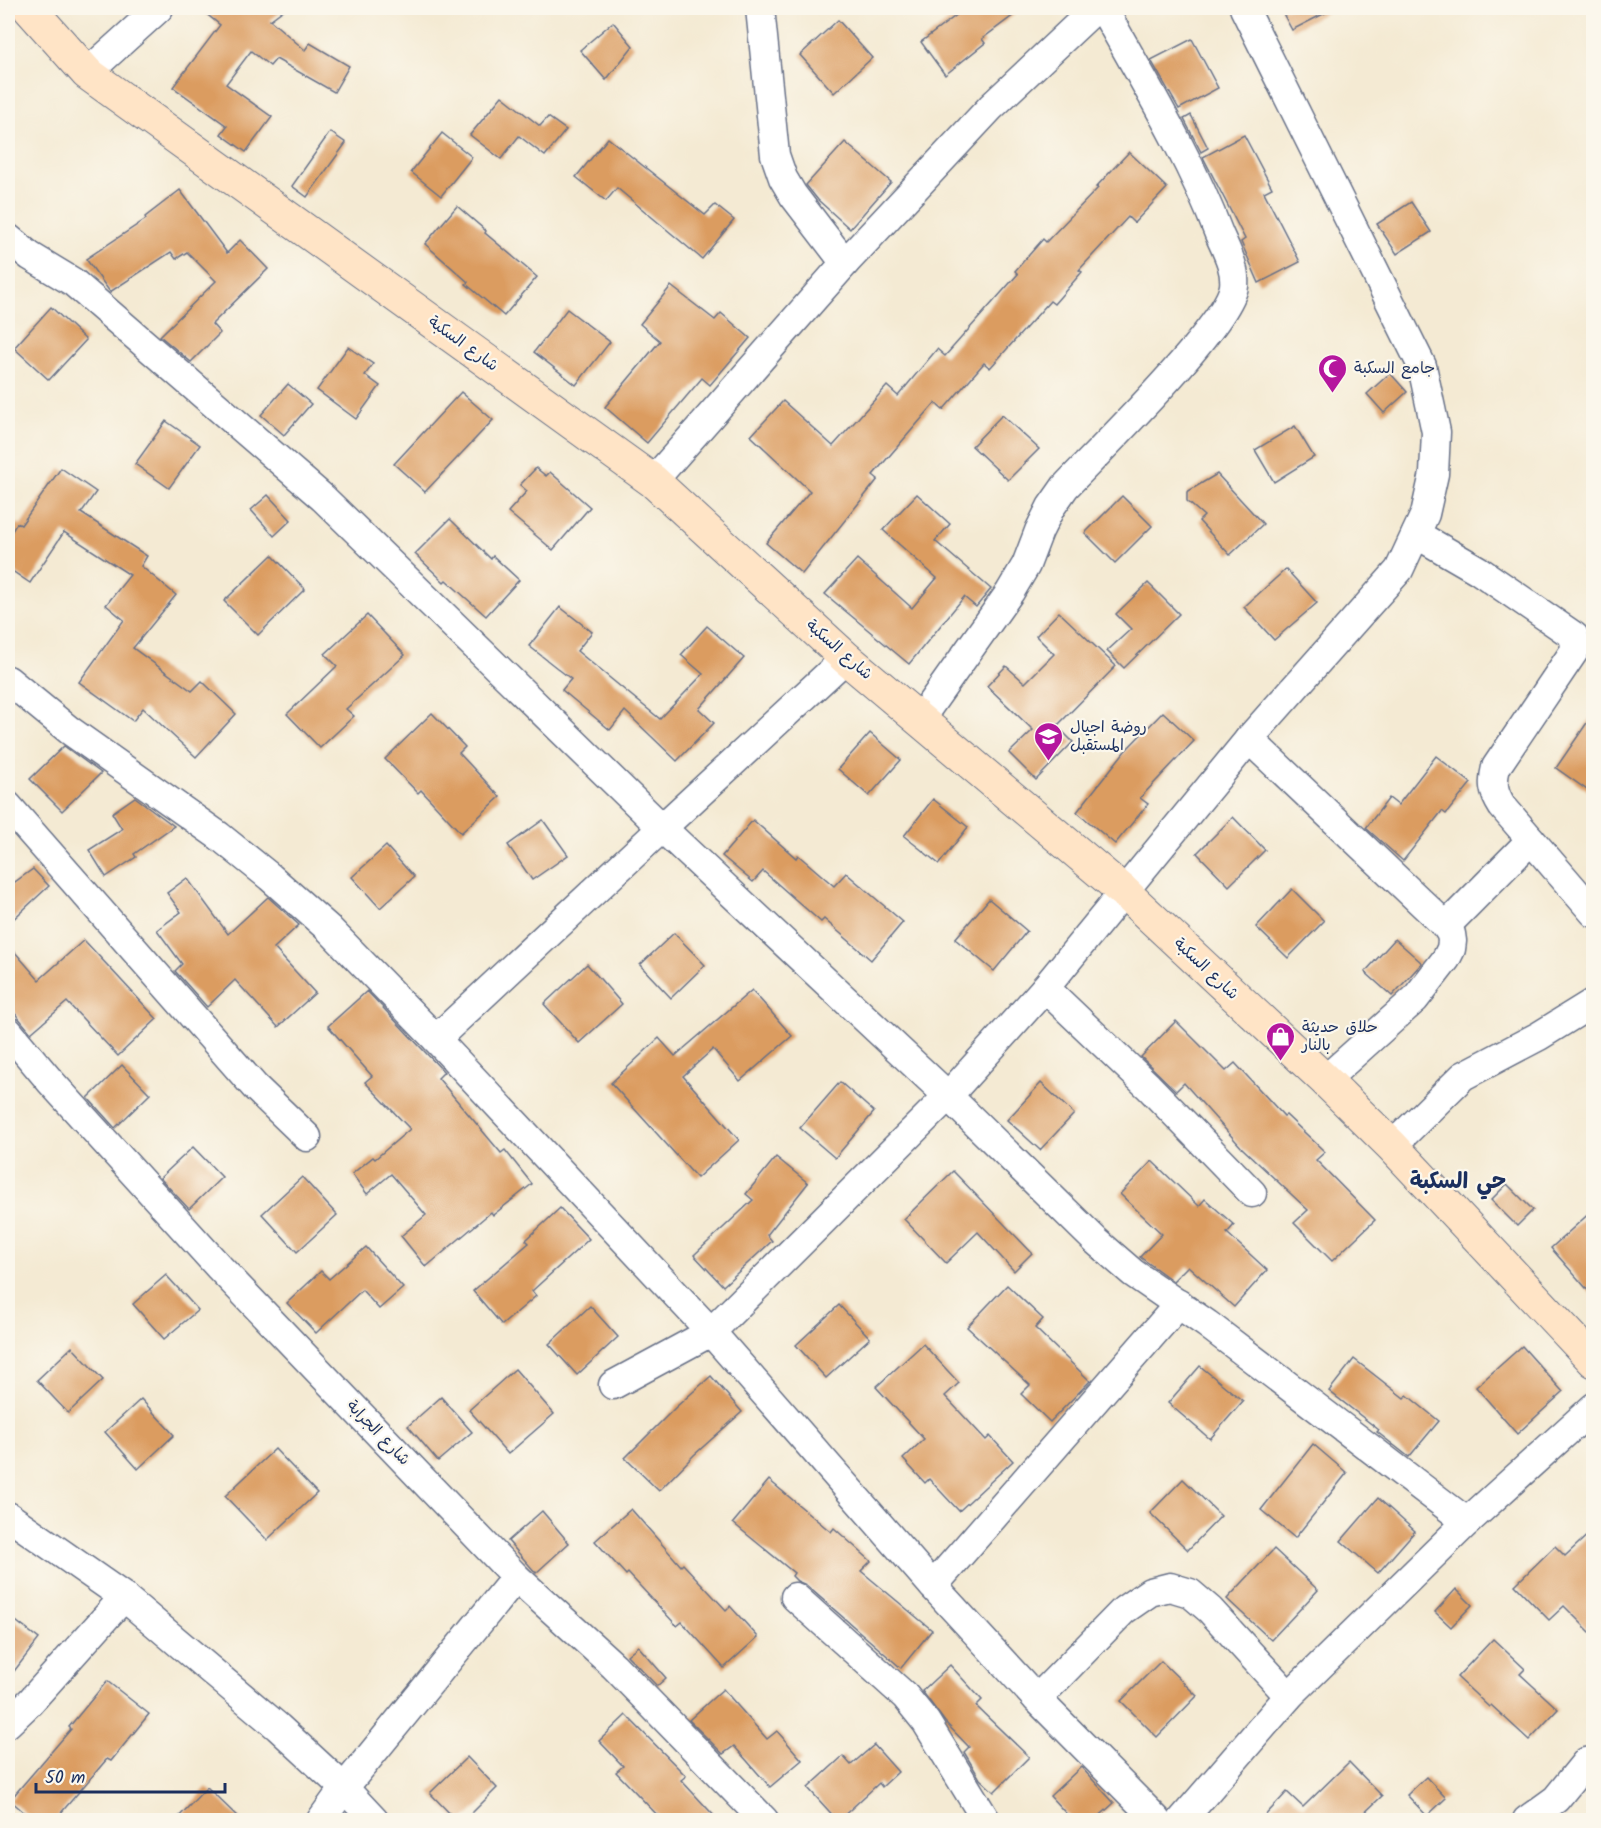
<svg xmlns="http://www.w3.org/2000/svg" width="1601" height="1828" viewBox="0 0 1601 1828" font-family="Kalam,'Playpen Sans Arabic',sans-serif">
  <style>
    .building { fill: #db9c60 }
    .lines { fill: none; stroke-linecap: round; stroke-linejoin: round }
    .street-casing { stroke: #677087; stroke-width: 31 }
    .secondary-casing { stroke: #677087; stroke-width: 35 }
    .street { stroke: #fff; stroke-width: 28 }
    .secondary { stroke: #ffe4c6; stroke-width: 33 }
    .labels { text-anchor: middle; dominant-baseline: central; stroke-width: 4.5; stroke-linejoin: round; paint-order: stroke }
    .street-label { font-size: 16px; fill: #1b2f5e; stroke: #fbf7ec }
    .poi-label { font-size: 16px; fill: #1b2f5e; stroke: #fbf7ec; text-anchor: start }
    .district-label { font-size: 22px; font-weight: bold; fill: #1b2f5e; stroke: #fbf7ec }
  </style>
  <rect width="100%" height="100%" fill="#fbf7ec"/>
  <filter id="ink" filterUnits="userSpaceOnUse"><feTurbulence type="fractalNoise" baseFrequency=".0167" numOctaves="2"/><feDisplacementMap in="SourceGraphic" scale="12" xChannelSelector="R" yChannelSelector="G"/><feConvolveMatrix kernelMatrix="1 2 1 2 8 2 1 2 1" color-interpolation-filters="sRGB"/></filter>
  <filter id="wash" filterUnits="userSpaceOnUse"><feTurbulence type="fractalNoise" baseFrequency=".008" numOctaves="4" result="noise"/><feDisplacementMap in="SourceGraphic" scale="24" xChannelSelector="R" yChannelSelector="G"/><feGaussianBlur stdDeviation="1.35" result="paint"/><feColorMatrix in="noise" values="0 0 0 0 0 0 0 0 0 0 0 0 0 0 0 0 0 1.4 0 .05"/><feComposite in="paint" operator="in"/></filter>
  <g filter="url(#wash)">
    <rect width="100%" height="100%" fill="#f4ead3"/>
    <g id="blocks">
      <g class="building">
        <path d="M 199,8 L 286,8 L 270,20 L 305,50 L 310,43 L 349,66 L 334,92 L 276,59 L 270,66 L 251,51 L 226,84 L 272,117 L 246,152 L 221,134 L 227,126 L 173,87 L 220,25 Z"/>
        <path d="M 966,8 L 1023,8 L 982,39 L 985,43 L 945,75 L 921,42 Z"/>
        <path d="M 1280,8 L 1335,8 L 1292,30 Z"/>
        <path d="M 838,20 L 872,58 L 834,93 L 800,55 Z"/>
        <path d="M 613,22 L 633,46 L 606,80 L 580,50 Z"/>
        <path d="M 1192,39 L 1218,88 L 1179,109 L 1151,60 Z"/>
        <path d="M 502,96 L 540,126 L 548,117 L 566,130 L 545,156 L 519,136 L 501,159 L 470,135 Z"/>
        <path d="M 1191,115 L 1208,148 L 1201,152 L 1184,119 Z"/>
        <path d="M 330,132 L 346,143 L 307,197 L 292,186 Z"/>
        <path d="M 442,133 L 472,157 L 441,196 L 411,172 Z"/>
        <path d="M 1244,135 L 1272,188 L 1264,192 L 1300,262 L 1259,283 L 1241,242 L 1245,239 L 1203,157 Z"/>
        <path d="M 608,138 L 705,215 L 715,205 L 734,220 L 702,259 L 617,188 L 606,201 L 576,177 Z"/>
        <path d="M 845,142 L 891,182 L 850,229 L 818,200 L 806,185 Z"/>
        <path d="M 1129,152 L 1167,188 L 1134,223 L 1128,217 L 1079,270 L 1082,272 L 1054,304 L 1050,301 L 990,368 L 984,363 L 943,410 L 935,403 L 873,475 L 878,479 L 802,574 L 766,543 L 810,491 L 751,436 L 783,401 L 833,446 L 887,386 L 898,396 L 937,349 L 945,356 L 1018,274 L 1015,271 L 1043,239 L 1046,242 L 1098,188 L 1096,187 Z"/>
        <path d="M 180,190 L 227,253 L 240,240 L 268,269 L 212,324 L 220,333 L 191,362 L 160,336 L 216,281 L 187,252 L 176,259 L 171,252 L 110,292 L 86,259 L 146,219 L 145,217 Z"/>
        <path d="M 1411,202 L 1431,232 L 1397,254 L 1377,224 Z"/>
        <path d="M 457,206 L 486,231 L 485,233 L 537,277 L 504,316 L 466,284 L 468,282 L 425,244 Z"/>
        <path d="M 671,286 L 715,320 L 721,313 L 750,338 L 710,385 L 702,378 L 647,443 L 605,407 L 660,341 L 640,324 Z"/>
        <path d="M 51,307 L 86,340 L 49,380 L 14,348 Z"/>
        <path d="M 567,309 L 610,342 L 576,385 L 534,352 Z"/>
        <path d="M 348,347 L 373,364 L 365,375 L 380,386 L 356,419 L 317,390 Z"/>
        <path d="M 1390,373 L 1407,392 L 1384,413 L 1367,394 Z"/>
        <path d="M 288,384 L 311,404 L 284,435 L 261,415 Z"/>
        <path d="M 461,392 L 493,420 L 425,492 L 394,464 Z"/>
        <path d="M 1002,415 L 1039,449 L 1008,480 L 972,446 Z"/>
        <path d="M 166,421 L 200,445 L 169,488 L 135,464 Z"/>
        <path d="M 1295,426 L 1314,457 L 1274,482 L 1255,450 Z"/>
        <path d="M 61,468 L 96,492 L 81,513 L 147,556 L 141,566 L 176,595 L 133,648 L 192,691 L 202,681 L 236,714 L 196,757 L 143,708 L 133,721 L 79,682 L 124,620 L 106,605 L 130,575 L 64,532 L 30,583 L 8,568 L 8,537 L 17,523 L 21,525 Z"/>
        <path d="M 536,468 L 546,476 L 550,472 L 590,507 L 553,550 L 508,512 L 527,491 L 520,485 Z"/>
        <path d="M 1217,474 L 1263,524 L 1230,555 L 1199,521 L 1204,516 L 1187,501 L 1187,492 Z"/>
        <path d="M 917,494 L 950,524 L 935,541 L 991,589 L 976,607 L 964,597 L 909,664 L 825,594 L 857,559 L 912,608 L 937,578 L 883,530 Z"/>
        <path d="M 268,495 L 291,520 L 274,536 L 251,510 Z"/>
        <path d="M 1122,496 L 1152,526 L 1115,563 L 1085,533 Z"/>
        <path d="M 450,519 L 491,559 L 493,556 L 519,580 L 486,616 L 446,580 L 444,582 L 415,554 Z"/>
        <path d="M 272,555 L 305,589 L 258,635 L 224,601 Z"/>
        <path d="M 1286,569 L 1317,603 L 1274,640 L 1244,607 Z"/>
        <path d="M 1148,583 L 1179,614 L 1124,668 L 1107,651 L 1131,629 L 1116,614 Z"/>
        <path d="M 560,607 L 592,632 L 577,651 L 660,719 L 703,674 L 681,655 L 707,626 L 744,658 L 699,709 L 714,723 L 677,761 L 625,711 L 610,730 L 562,690 L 571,679 L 529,646 Z"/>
        <path d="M 1059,612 L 1116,666 L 1057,726 L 1073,742 L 1036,780 L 1009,753 L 1033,730 L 987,686 L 1006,666 L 1025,683 L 1054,654 L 1036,636 Z"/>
        <path d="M 367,615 L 405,655 L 346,709 L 354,716 L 320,748 L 287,714 L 337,666 L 325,654 Z"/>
        <path d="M 1163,712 L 1194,741 L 1140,798 L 1148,804 L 1115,844 L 1077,812 L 1125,751 Z"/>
        <path d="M 432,713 L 465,747 L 459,753 L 500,797 L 461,833 L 421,790 L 418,793 L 385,759 Z"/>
        <path d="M 1593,714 L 1593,794 L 1556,768 Z"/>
        <path d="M 870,733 L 901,760 L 869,796 L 838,769 Z"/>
        <path d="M 64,746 L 101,773 L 62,811 L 30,779 Z"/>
        <path d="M 1436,756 L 1471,783 L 1446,814 L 1442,811 L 1403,861 L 1366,828 L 1389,798 L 1398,805 Z"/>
        <path d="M 135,797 L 174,826 L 134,854 L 136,857 L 106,877 L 89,850 L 122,829 L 112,813 Z"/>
        <path d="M 933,799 L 968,827 L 939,864 L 904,836 Z"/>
        <path d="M 1233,817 L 1265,850 L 1229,886 L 1197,853 Z"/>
        <path d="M 543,820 L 568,855 L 532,880 L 508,845 Z"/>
        <path d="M 753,820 L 796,858 L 798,855 L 834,886 L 846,873 L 903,922 L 871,960 L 824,919 L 821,922 L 763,871 L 753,882 L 722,856 Z"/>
        <path d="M 386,846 L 414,877 L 380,908 L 352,877 Z"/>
        <path d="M 33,869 L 49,886 L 8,924 L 8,887 Z"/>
        <path d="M 187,878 L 228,934 L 268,897 L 299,925 L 274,948 L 315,993 L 278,1027 L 235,980 L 207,1007 L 175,971 L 182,964 L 157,930 L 181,912 L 167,893 Z"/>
        <path d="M 1292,889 L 1324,921 L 1288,958 L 1256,927 Z"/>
        <path d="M 989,899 L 1027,931 L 994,971 L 955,939 Z"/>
        <path d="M 674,933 L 705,965 L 671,998 L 640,965 Z"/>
        <path d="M 1395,939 L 1422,963 L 1392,996 L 1365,972 Z"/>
        <path d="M 84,940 L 157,1019 L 118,1056 L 67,1002 L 31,1033 L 8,1005 L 8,944 L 39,980 Z"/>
        <path d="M 587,964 L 622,1004 L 579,1043 L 544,1004 Z"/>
        <path d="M 752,990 L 792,1036 L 740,1081 L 713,1049 L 683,1076 L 739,1140 L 697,1178 L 611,1083 L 659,1038 L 675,1056 Z"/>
        <path d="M 367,991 L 444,1072 L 438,1078 L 501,1153 L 505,1150 L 532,1184 L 493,1215 L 491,1212 L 426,1267 L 401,1236 L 426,1215 L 391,1174 L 367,1194 L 352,1174 L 373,1157 L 375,1159 L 410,1129 L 365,1082 L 372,1076 L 328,1026 Z"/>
        <path d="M 1176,1021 L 1226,1071 L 1235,1063 L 1284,1116 L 1286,1115 L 1325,1152 L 1316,1160 L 1375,1220 L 1332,1261 L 1294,1223 L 1308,1210 L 1242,1148 L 1184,1083 L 1176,1091 L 1141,1057 Z"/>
        <path d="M 122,1065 L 150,1094 L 115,1128 L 88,1098 Z"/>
        <path d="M 840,1082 L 874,1112 L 835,1158 L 800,1128 Z"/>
        <path d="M 1041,1083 L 1074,1114 L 1040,1150 L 1007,1120 Z"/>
        <path d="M 193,1147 L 222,1177 L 189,1209 L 160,1178 Z"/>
        <path d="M 776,1157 L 808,1183 L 767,1235 L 772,1241 L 723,1286 L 694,1255 L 753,1200 L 746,1194 Z"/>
        <path d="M 1152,1161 L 1199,1206 L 1205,1199 L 1234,1225 L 1227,1233 L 1267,1270 L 1234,1307 L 1188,1266 L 1173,1281 L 1140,1257 L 1162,1234 L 1120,1194 Z"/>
        <path d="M 953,1171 L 1032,1253 L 1014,1271 L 978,1232 L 946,1263 L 904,1219 Z"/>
        <path d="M 302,1177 L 337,1215 L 297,1252 L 262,1214 Z"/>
        <path d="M 1507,1184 L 1533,1210 L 1517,1226 L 1491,1200 Z"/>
        <path d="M 560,1208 L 589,1239 L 532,1291 L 536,1296 L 502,1325 L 473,1291 L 529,1243 L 526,1240 Z"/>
        <path d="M 1593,1210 L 1593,1296 L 1551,1248 Z"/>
        <path d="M 366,1247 L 403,1288 L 379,1309 L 362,1290 L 316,1333 L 287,1303 L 321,1271 L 329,1279 Z"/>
        <path d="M 166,1275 L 198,1310 L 164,1339 L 133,1304 Z"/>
        <path d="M 1007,1285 L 1043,1319 L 1035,1328 L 1090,1381 L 1050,1422 L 1021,1394 L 1030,1385 L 967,1327 Z"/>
        <path d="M 839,1305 L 870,1338 L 826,1378 L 796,1345 Z"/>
        <path d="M 590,1306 L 618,1337 L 577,1375 L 549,1344 Z"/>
        <path d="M 923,1344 L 959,1383 L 945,1396 L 986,1440 L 990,1436 L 1013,1461 L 959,1511 L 929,1479 L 925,1483 L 903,1459 L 924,1439 L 876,1387 Z"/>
        <path d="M 1522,1346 L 1563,1392 L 1517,1434 L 1476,1387 Z"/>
        <path d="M 72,1347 L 103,1380 L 68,1413 L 37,1380 Z"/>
        <path d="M 1354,1359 L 1404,1398 L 1407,1395 L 1439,1421 L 1409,1457 L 1377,1432 L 1379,1430 L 1329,1391 Z"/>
        <path d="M 1200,1366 L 1243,1401 L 1210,1439 L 1168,1403 Z"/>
        <path d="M 515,1369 L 554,1414 L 508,1454 L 469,1410 Z"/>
        <path d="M 711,1376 L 742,1412 L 694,1455 L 659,1491 L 625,1458 L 676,1407 Z"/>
        <path d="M 441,1397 L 472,1432 L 438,1461 L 408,1426 Z"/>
        <path d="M 141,1399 L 174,1435 L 138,1469 L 105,1432 Z"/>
        <path d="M 1313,1444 L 1347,1473 L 1295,1538 L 1261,1510 Z"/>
        <path d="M 275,1449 L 317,1493 L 267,1540 L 225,1496 Z"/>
        <path d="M 1183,1479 L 1221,1516 L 1188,1550 L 1150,1513 Z"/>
        <path d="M 769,1480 L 831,1532 L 834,1528 L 871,1561 L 861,1571 L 932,1630 L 901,1668 L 806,1585 L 797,1581 L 792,1576 L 794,1573 L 733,1523 Z"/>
        <path d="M 1378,1498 L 1415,1531 L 1378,1573 L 1341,1541 Z"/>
        <path d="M 631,1509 L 681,1566 L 683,1564 L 726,1610 L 730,1606 L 758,1637 L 724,1668 L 682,1622 L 677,1626 L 628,1573 L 626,1575 L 595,1541 Z"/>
        <path d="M 542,1511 L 569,1543 L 536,1573 L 508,1541 Z"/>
        <path d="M 1593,1530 L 1593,1635 L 1564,1606 L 1549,1620 L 1515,1585 L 1555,1546 L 1565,1556 Z"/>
        <path d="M 1274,1549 L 1318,1590 L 1271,1640 L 1227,1599 Z"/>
        <path d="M 1456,1589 L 1472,1605 L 1451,1627 L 1435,1612 Z"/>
        <path d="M 8,1615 L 39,1639 L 8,1679 Z"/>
        <path d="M 1493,1639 L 1525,1669 L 1520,1674 L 1558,1709 L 1529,1740 L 1491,1705 L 1489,1707 L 1457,1677 Z"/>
        <path d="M 638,1646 L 666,1678 L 657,1686 L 627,1655 Z"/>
        <path d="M 1161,1661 L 1197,1696 L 1157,1737 L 1121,1701 Z"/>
        <path d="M 950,1665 L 982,1700 L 976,1706 L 1029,1757 L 994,1792 L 980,1779 L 964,1752 L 969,1747 L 945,1722 L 922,1691 Z"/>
        <path d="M 107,1681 L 149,1714 L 111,1761 L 107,1759 L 54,1821 L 34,1821 L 10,1800 L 71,1729 L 69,1727 Z"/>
        <path d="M 723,1689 L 767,1739 L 777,1731 L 802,1760 L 770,1787 L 734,1746 L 723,1754 L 689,1720 Z"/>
        <path d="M 626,1715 L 686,1776 L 681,1780 L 719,1821 L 663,1821 L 616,1772 L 623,1766 L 599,1741 Z"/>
        <path d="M 874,1745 L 898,1772 L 882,1787 L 879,1783 L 838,1821 L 808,1788 L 843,1756 L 851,1765 Z"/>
        <path d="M 467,1757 L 497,1788 L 464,1821 L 457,1821 L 430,1793 Z"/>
        <path d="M 1349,1762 L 1382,1796 L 1356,1821 L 1260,1821 L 1287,1792 L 1303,1807 Z"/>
        <path d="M 1081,1767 L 1114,1803 L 1094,1821 L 1073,1821 L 1050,1796 Z"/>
        <path d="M 1426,1777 L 1446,1798 L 1427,1816 L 1407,1795 Z"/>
        <path d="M 207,1787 L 242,1821 L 175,1821 Z"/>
      </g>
    </g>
  </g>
  <g filter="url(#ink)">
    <use href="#blocks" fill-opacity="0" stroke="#677087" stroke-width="1.5"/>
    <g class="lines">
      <defs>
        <g id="street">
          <path d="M 760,8 L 775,155 L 783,178 L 793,195 L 845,263"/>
          <path d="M 87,73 L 159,8"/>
          <path d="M 8,238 L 30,256 L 73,282 L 323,498 L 662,828 L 846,658"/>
          <path d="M 653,481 L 845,263 L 991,107 L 1096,8"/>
          <path d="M 1416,534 L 1478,570 L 1574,636 L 1575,650 L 1496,767 C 1492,783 1493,792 1502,806 L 1594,913"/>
          <path d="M 8,680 L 69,730 L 219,836 L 270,877 L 329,929 L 436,1039 L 711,1332 L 933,1586 L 1037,1699 L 1157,1820"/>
          <path d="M 920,719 L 1010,592 L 1026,565 L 1039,531 L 1051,507 L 1065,487 C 1098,452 1229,324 1234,286 C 1236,268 1226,250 1219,234 C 1189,155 1144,82 1103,8"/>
          <path d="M 1249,739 L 1446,926 L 1451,934 L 1452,941 L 1451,949 L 1446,959 L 1415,999 L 1325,1080"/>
          <path d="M 8,806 L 255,1087 L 307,1137"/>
          <path d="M 1446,926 L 1531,840"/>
          <path d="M 1045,988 L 1148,1086 L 1252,1193"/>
          <path d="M 8,1031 L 50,1081 L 219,1267 L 516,1577 L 614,1666 L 764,1820"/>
          <path d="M 436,1039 L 662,828 L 948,1096 L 1096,1241 L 1133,1273 L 1207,1324 L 1467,1522"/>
          <path d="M 1392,1146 L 1463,1076 L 1539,1036 L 1594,1002"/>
          <path d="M 613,1385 L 711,1332 L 948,1096 L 1045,988 L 1249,739 L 1399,570 L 1425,514 L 1434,474 L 1436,432 L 1422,366 L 1244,8"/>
          <path d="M 8,1516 L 124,1597 L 278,1727 L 344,1788 L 374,1820"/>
          <path d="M 933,1586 L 1179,1304"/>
          <path d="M 795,1597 L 905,1696 L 926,1722 L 986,1820"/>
          <path d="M 1037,1699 L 1124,1610 L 1150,1592 L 1170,1587 L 1190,1593 L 1210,1610 L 1289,1696"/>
          <path d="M 8,1723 L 30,1702 L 124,1597"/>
          <path d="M 321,1820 L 344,1788 L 516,1577"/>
          <path d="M 1182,1820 L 1289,1696 L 1467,1522 L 1594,1407"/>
          <path d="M 1527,1820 L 1556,1799 L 1586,1762 L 1594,1761"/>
        </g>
        <path id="secondary" d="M 29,8 L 87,73 L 653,481 L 846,658 L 1123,891 L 1325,1080 L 1392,1146 L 1594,1361"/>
      </defs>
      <use href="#street" class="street-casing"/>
      <use href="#secondary" class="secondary-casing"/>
      <use href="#street" class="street"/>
      <use href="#secondary" class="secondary"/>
    </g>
  </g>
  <defs>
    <symbol id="mosque-pin" viewBox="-11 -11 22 30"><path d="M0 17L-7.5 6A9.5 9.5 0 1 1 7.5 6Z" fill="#b5179e" stroke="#fbf7ec"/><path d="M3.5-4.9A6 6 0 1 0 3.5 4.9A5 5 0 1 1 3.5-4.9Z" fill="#fff"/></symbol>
    <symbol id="school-pin" viewBox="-11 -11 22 30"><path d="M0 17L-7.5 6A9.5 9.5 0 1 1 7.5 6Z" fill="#b5179e" stroke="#fbf7ec"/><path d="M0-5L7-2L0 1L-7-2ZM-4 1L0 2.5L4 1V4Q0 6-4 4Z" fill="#fff"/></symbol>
    <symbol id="shop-pin" viewBox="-11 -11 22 30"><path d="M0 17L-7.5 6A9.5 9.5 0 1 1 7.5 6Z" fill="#b5179e" stroke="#fbf7ec"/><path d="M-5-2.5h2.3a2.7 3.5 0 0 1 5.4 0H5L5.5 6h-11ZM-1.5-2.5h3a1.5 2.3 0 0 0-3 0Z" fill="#fff"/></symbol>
  </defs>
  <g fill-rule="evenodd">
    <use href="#mosque-pin" x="1316" y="352" width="33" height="45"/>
    <use href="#school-pin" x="1032" y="720" width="33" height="45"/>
    <use href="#shop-pin" x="1264" y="1020" width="33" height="45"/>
  </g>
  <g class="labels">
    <g class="street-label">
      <text transform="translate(463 344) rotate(36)">شارع السكبة</text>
      <text transform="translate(839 650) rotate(41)">شارع السكبة</text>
      <text transform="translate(1206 969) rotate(43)">شارع السكبة</text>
      <text transform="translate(378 1433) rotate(46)">شارع الجرابة</text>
    </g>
    <g class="poi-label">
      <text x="1354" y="368">جامع السكبة</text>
      <text x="1070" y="727">روضة اجيال<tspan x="1070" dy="18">المستقبل</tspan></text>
      <text x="1302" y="1027">حلاق حديثة<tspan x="1302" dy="18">بالنار</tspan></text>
    </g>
    <g class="district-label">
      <text x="1458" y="1182">حي السكبة</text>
    </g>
  </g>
  <rect width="1601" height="1828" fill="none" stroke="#fbf7ec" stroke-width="30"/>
  <path d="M36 1783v9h189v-9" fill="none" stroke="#1b2f5e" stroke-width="3"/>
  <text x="45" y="1783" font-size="18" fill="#1b2f5e" stroke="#fbf7ec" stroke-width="4.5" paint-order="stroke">50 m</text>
</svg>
